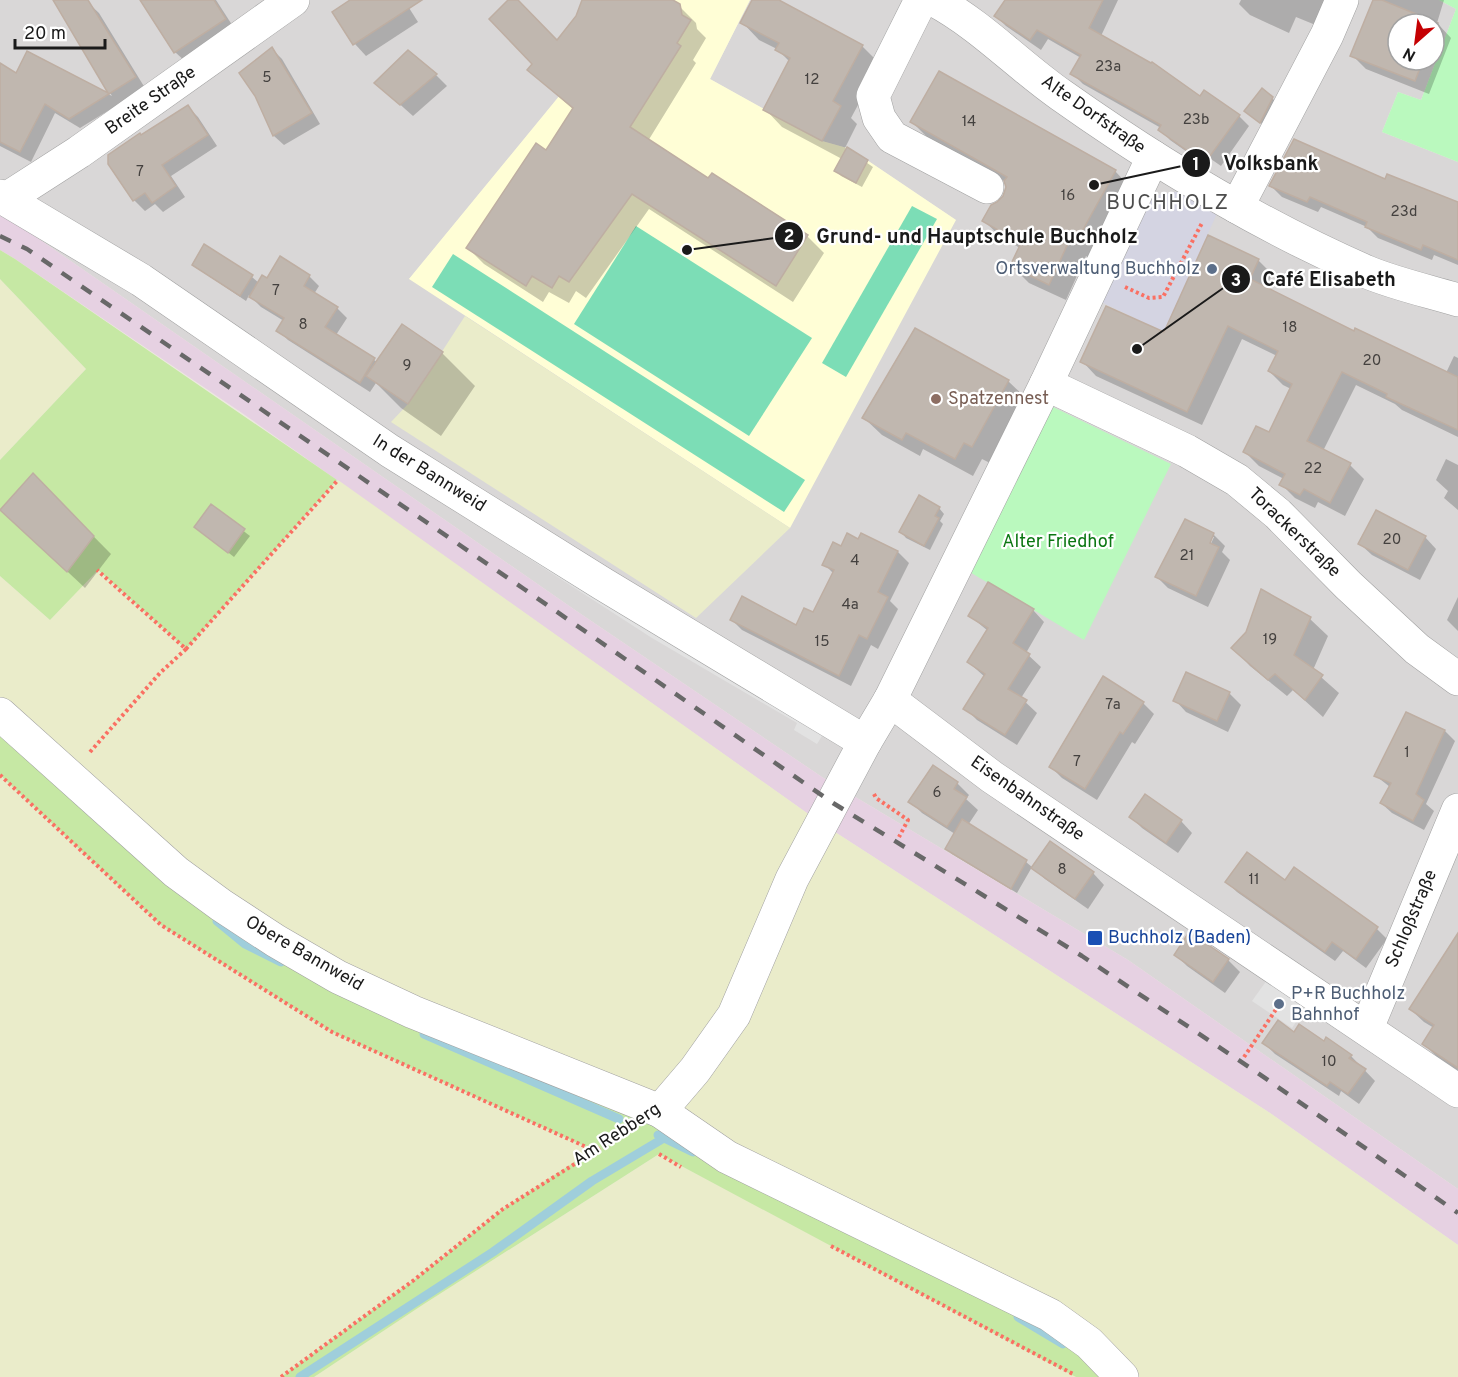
<svg xmlns="http://www.w3.org/2000/svg" width="1458" height="1377" viewBox="0 0 1458 1377" font-family="Overpass,sans-serif">
  <style>
    .residential { fill: #d9d7d7; fill-rule: evenodd }
    .industrial { fill: #e6d1e2 }
    .education { fill: #fffed6 }
    .farmland { fill: #eaecca }
    .grass { fill: #c6e8a4 }
    .park { fill: #baf9be }
    .pitch { fill: #7cddb6 }
    .parking { fill: #e2e2e2 }
    .plaza { fill: #d4d4e2 }
    .shadow { fill: #0003; fill-rule: evenodd }
    .lines { fill: none; stroke-linecap: round; stroke-linejoin: round }
    .stream { stroke: #9fcedb; stroke-width: 9 }
    .building { fill: #c0b7af; stroke: #beaea2; stroke-width: 1.5 }
    .minor-casing { stroke: #a1a1a1; stroke-width: 34 }
    .path { stroke: #fa7063; stroke-width: 4; stroke-dasharray: 3 3; stroke-linecap: butt }
    .minor { stroke: #fff; stroke-width: 33 }
    .rail { stroke: #686868; stroke-width: 4.5; stroke-dasharray: 12 12; stroke-linecap: butt }
    .service-dot { fill: #5c6f8a; stroke: #fff; stroke-width: 2 }
    .education-dot { fill: #8d6e63; stroke: #fff; stroke-width: 2 }
    .transit-dot { fill: #1a4fb4; stroke: #fff; stroke-width: 2 }
    .labels { text-anchor: middle; dominant-baseline: central; stroke-width: 4.5; stroke-linejoin: round; paint-order: stroke }
    .number-label { font-size: 15px; fill: #44413f }
    .street-label { font-size: 18px; fill: #1a1a1a; stroke: #fff }
    .service-label { font-size: 18px; fill: #4e5e75; stroke: #fff; text-anchor: end }
    .education-label { font-size: 18px; fill: #785e54; stroke: #fff; text-anchor: start }
    .park-label { font-size: 18px; fill: #0b7612; stroke: #fff }
    .transit-label { font-size: 18px; fill: #164399; stroke: #fff; text-anchor: start }
    .quarter-label { font-size: 21px; letter-spacing: 1.5px; fill: #4d4d4d; stroke: #fff }
    .leader { fill: none; stroke: #1a1a1a; stroke-width: 2 }
    .callout-dot { fill: #1a1a1a; stroke: #fff; stroke-width: 2 }
    .mark-label { font-size: 18px; text-anchor: middle; font-weight: bold; fill: #fff }
    .callout-label { font-size: 20px; text-anchor: middle; font-weight: bold; fill: #1a1a1a; stroke: #fff; stroke-width: 4.5; stroke-linejoin: round; paint-order: stroke }
  </style>
  <rect width="100%" height="100%" fill="#ece8df"/>
  <path class="residential" d="M 0,0 L 638,0 L 409,279 L 956,220 L 858,154 L 847,148 L 822,141 L 710,79 L 750,0 L 1439,0 L 1456,9 L 1421,100 L 1398,92 L 1382,132 L 1458,162 L 1458,1189 L 1128,960 L 822,777 L 575,610 L 0,212 ZM 1398,24 L 1434,24 L 1434,60 L 1398,60 Z"/>
  <path class="industrial" d="M 0,212 L 575,610 L 822,777 L 1128,960 L 1458,1189 L 1458,1245 L 1270,1113 L 821,823 L 245,415 L 15,259 L 0,250 Z"/>
  <path class="education" d="M 638,0 L 750,0 L 710,79 L 822,141 L 847,148 L 858,154 L 956,220 L 790,528 L 409,279 Z"/>
  <g class="farmland">
    <path d="M 0,279 L 86,369 L 0,460 Z"/>
    <path d="M 465,316 L 790,528 L 696,618 L 391,422 L 408,404 Z"/>
    <path d="M 338,480 L 821,823 L 1270,1113 L 1458,1245 L 1458,1377 L 1122,1377 L 276,941 L 0,714 L 0,576 L 50,620 L 97,570 L 186,649 Z"/>
    <path d="M 0,775 L 161,925 L 332,1032 L 593,1150 L 503,1209 L 414,1280 L 281,1377 L 0,1377 Z"/>
    <path d="M 659,1154 L 1073,1374 L 1076,1377 L 314,1377 L 424,1304 Z"/>
  </g>
  <g class="grass">
    <path d="M 0,250 L 15,259 L 337,480 L 186,649 L 98,570 L 50,620 L 0,576 L 0,460 L 86,369 L 0,279 Z"/>
    <path d="M 0,714 L 221,905 L 554,1067 L 1050,1315 L 1122,1377 L 1076,1377 L 659,1154 L 424,1304 L 314,1377 L 281,1377 L 414,1280 L 503,1209 L 593,1150 L 332,1032 L 161,925 L 0,775 Z"/>
  </g>
  <g class="park">
    <path d="M 1439,0 L 1458,0 L 1458,162 L 1382,132 L 1398,92 L 1421,100 L 1456,9 Z"/>
    <path d="M 1053,407 L 1171,464 L 1084,640 L 968,571 Z"/>
  </g>
  <g class="pitch">
    <path d="M 912,206 L 937,219 L 846,377 L 822,363 Z"/>
    <path d="M 636,226 L 812,338 L 749,436 L 574,324 Z"/>
    <path d="M 453,254 L 805,480 L 784,512 L 432,287 Z"/>
  </g>
  <g class="parking">
    <path d="M 495,527 L 827,728 L 817,744 L 794,730 L 797,723 L 652,638 L 491,534 Z"/>
    <path d="M 1267,980 L 1306,1007 L 1292,1028 L 1252,1001 Z"/>
  </g>
  <path class="plaza" d="M 1181,191 L 1219,209 L 1164,332 L 1097,300 L 1153,196 Z"/>
  <g class="shadow">
    <path d="M 69,0 L 85,0 L 99,13 L 145,88 L 80,128 L 55,113 L 31,162 L 0,146 L 0,65 L 17,75 L 28,53 L 112,96 L 59,6 Z"/>
    <path d="M 147,0 L 216,0 L 236,31 L 187,63 L 175,52 Z"/>
    <path d="M 353,0 L 404,0 L 418,22 L 366,56 L 355,44 L 334,13 Z"/>
    <path d="M 511,0 L 516,0 L 557,42 L 577,17 L 583,0 L 656,0 L 679,6 L 696,23 L 697,29 L 706,38 L 693,60 L 696,63 L 648,141 L 709,180 L 712,175 L 807,236 L 824,253 L 793,302 L 649,209 L 586,298 L 576,291 L 569,303 L 549,292 L 543,302 L 484,264 L 468,248 L 547,152 L 574,110 L 529,70 L 534,63 Z"/>
    <path d="M 754,0 L 776,0 L 862,46 L 880,64 L 851,118 L 857,124 L 845,148 L 873,167 L 862,187 L 841,176 L 836,170 L 842,159 L 782,127 L 765,109 L 790,62 L 777,49 L 759,40 L 742,22 Z"/>
    <path d="M 1007,0 L 1118,0 L 1101,36 L 1201,99 L 1239,116 L 1249,126 L 1221,166 L 1208,157 L 1204,164 L 1170,140 L 1160,129 L 1161,128 L 1083,84 L 1072,73 L 1081,58 L 1048,39 L 1041,50 L 1006,26 L 996,16 Z"/>
    <path d="M 1241,0 L 1329,0 L 1318,26 L 1296,17 L 1289,33 L 1250,15 L 1239,4 Z"/>
    <path d="M 1374,0 L 1444,0 L 1437,23 L 1451,38 L 1429,94 L 1366,69 L 1352,55 ZM 1398,24 L 1434,24 L 1434,60 L 1398,60 Z"/>
    <path d="M 272,49 L 282,59 L 320,124 L 284,145 L 274,136 L 256,95 Z"/>
    <path d="M 436,75 L 447,86 L 413,116 L 376,83 Z"/>
    <path d="M 1272,98 L 1278,104 L 1266,127 L 1252,116 Z"/>
    <path d="M 188,107 L 198,117 L 217,146 L 171,176 L 185,197 L 163,212 L 155,204 L 145,211 L 134,200 L 109,163 L 142,137 Z"/>
    <path d="M 912,122 L 1115,171 L 1131,188 L 1091,259 L 1086,256 L 1066,300 L 1029,283 L 1012,266 L 1020,248 L 1001,237 L 984,221 L 1005,197 L 1007,187 L 1006,182 L 928,138 Z"/>
    <path d="M 1385,181 L 1458,207 L 1458,265 L 1434,255 L 1432,260 L 1378,238 L 1367,227 L 1321,207 L 1318,212 L 1282,197 L 1271,186 Z"/>
    <path d="M 204,247 L 252,277 L 259,283 L 268,280 L 309,276 L 319,286 L 314,294 L 337,308 L 347,318 L 336,335 L 377,362 L 403,326 L 442,353 L 475,386 L 441,436 L 401,408 L 376,383 L 370,392 L 288,340 L 278,330 L 284,321 L 261,307 L 249,295 L 246,301 L 200,270 L 194,265 Z"/>
    <path d="M 1258,260 L 1272,274 L 1265,289 L 1355,333 L 1446,373 L 1454,356 L 1458,358 L 1458,437 L 1402,410 L 1395,404 L 1356,385 L 1323,451 L 1350,465 L 1364,479 L 1345,516 L 1318,502 L 1315,508 L 1295,498 L 1281,484 L 1284,479 L 1259,466 L 1245,452 L 1269,434 L 1291,389 L 1283,385 L 1269,371 L 1277,356 L 1242,339 L 1202,425 L 1096,376 L 1082,361 L 1164,334 Z"/>
    <path d="M 1008,381 L 1026,398 L 990,463 L 982,459 L 973,476 L 923,449 L 920,456 L 882,435 L 864,418 Z"/>
    <path d="M 1446,459 L 1458,465 L 1458,510 L 1444,498 L 1448,491 L 1436,480 Z"/>
    <path d="M 33,475 L 111,554 L 85,588 L 20,527 Z"/>
    <path d="M 211,506 L 250,536 L 234,557 L 196,527 Z"/>
    <path d="M 939,508 L 944,514 L 940,521 L 943,524 L 930,550 L 906,538 L 901,532 Z"/>
    <path d="M 1213,534 L 1225,546 L 1222,552 L 1230,560 L 1208,607 L 1168,588 L 1157,577 ZM 1211,537 L 1214,537 L 1208,550 Z"/>
    <path d="M 862,535 L 898,552 L 909,563 L 890,601 L 898,609 L 878,649 L 871,645 L 851,686 L 742,630 L 731,619 L 797,627 L 814,614 L 834,574 L 824,564 L 841,548 L 859,540 Z"/>
    <path d="M 1425,537 L 1436,549 L 1420,580 L 1372,555 L 1360,544 Z"/>
    <path d="M 1262,592 L 1310,619 L 1328,636 L 1313,670 L 1339,693 L 1323,717 L 1293,690 L 1287,696 L 1250,666 L 1233,648 L 1247,632 Z"/>
    <path d="M 1458,597 L 1458,631 L 1447,620 Z"/>
    <path d="M 1033,610 L 1044,622 L 1026,653 L 1041,667 L 1021,698 L 1037,713 L 1017,745 L 977,720 L 965,708 L 985,677 L 968,662 L 988,631 L 970,616 Z"/>
    <path d="M 1229,693 L 1241,705 L 1228,732 L 1186,712 L 1175,700 Z"/>
    <path d="M 1143,703 L 1154,714 L 1135,744 L 1132,742 L 1097,800 L 1062,778 L 1051,767 Z"/>
    <path d="M 1445,731 L 1455,741 L 1426,804 L 1434,811 L 1424,830 L 1392,813 L 1381,803 L 1390,787 L 1376,776 Z"/>
    <path d="M 933,767 L 957,783 L 969,795 L 966,799 L 978,810 L 968,825 L 1026,862 L 1032,867 L 1017,893 L 952,854 L 947,849 L 955,834 L 922,813 L 910,801 Z"/>
    <path d="M 1131,817 L 1181,821 L 1192,833 L 1178,853 L 1142,828 Z"/>
    <path d="M 1033,868 L 1093,873 L 1104,885 L 1088,909 L 1045,879 Z"/>
    <path d="M 1294,870 L 1377,929 L 1387,939 L 1366,968 L 1343,951 L 1335,961 L 1237,892 L 1227,882 L 1286,882 Z"/>
    <path d="M 1458,942 L 1458,1071 L 1437,1057 L 1424,1044 L 1434,1028 L 1424,1022 L 1410,1009 Z"/>
    <path d="M 1176,955 L 1228,960 L 1240,972 L 1225,993 L 1187,966 Z"/>
    <path d="M 1294,1034 L 1324,1043 L 1351,1056 L 1375,1081 L 1359,1104 L 1341,1091 L 1339,1096 L 1275,1054 L 1264,1043 Z"/>
  </g>
  <g class="lines">
    <g class="stream">
      <path d="M 217,921 L 245,944 L 281,962"/>
      <path d="M 424,1034 L 619,1119"/>
      <path d="M 658,1135 L 693,1152"/>
      <path d="M 1018,1317 L 1063,1344"/>
      <path d="M 300,1377 L 493,1252 L 592,1181 L 664,1138"/>
    </g>
  </g>
  <g class="building">
    <path d="M 53,0 L 88,0 L 136,77 L 69,119 L 45,104 L 20,152 L 0,142 L 0,63 L 16,73 L 27,51 L 108,93 Z"/>
    <path d="M 140,0 L 214,0 L 226,19 L 174,53 Z"/>
    <path d="M 350,0 L 422,0 L 353,45 L 332,12 Z"/>
    <path d="M 508,0 L 518,0 L 557,40 L 576,16 L 582,0 L 673,0 L 680,4 L 682,15 L 691,20 L 677,43 L 681,46 L 630,127 L 708,178 L 712,173 L 808,235 L 776,286 L 632,194 L 569,282 L 559,276 L 552,288 L 532,276 L 526,286 L 466,248 L 536,143 L 546,150 L 573,108 L 527,70 L 532,64 L 489,19 Z"/>
    <path d="M 752,0 L 779,0 L 863,45 L 833,101 L 841,106 L 822,141 L 763,110 L 790,58 L 775,50 L 779,43 L 740,23 Z"/>
    <path d="M 1005,0 L 1103,0 L 1089,28 L 1151,63 L 1152,62 L 1200,96 L 1204,90 L 1240,115 L 1210,156 L 1197,147 L 1192,154 L 1158,130 L 1161,125 L 1070,74 L 1081,55 L 1037,30 L 1030,40 L 994,16 Z"/>
    <path d="M 1373,0 L 1382,0 L 1438,23 L 1434,33 L 1434,24 L 1398,24 L 1398,60 L 1423,60 L 1415,81 L 1350,56 Z"/>
    <path d="M 272,47 L 312,113 L 273,136 L 255,96 L 239,73 Z"/>
    <path d="M 408,50 L 437,74 L 400,105 L 374,83 Z"/>
    <path d="M 939,71 L 1116,170 L 1075,244 L 1069,241 L 1049,285 L 1010,266 L 1021,243 L 982,221 L 991,205 L 997,202 L 1003,196 L 1006,187 L 1004,181 L 1007,177 L 910,122 Z"/>
    <path d="M 1262,88 L 1273,97 L 1260,123 L 1244,111 Z"/>
    <path d="M 188,105 L 208,135 L 162,165 L 176,186 L 152,203 L 145,193 L 133,201 L 108,164 L 108,155 L 140,133 L 141,135 Z"/>
    <path d="M 1294,139 L 1385,179 L 1387,174 L 1458,202 L 1458,260 L 1423,245 L 1421,250 L 1365,227 L 1367,222 L 1310,197 L 1307,202 L 1269,186 Z"/>
    <path d="M 847,147 L 868,160 L 856,183 L 834,171 Z"/>
    <path d="M 1208,235 L 1259,259 L 1250,279 L 1354,331 L 1355,328 L 1458,377 L 1458,430 L 1386,397 L 1387,394 L 1342,372 L 1307,441 L 1351,463 L 1330,503 L 1304,489 L 1300,495 L 1279,485 L 1285,474 L 1243,452 L 1256,426 L 1269,432 L 1292,384 L 1268,371 L 1278,351 L 1228,326 L 1187,412 L 1080,362 L 1106,306 L 1164,332 Z"/>
    <path d="M 204,244 L 253,275 L 240,296 L 192,265 Z"/>
    <path d="M 280,256 L 310,275 L 304,286 L 338,307 L 325,327 L 375,358 L 360,383 L 276,331 L 284,318 L 249,297 L 262,275 L 267,278 Z"/>
    <path d="M 402,324 L 443,352 L 408,404 L 366,376 Z"/>
    <path d="M 915,328 L 1009,380 L 972,447 L 964,443 L 955,459 L 906,433 L 902,440 L 862,418 Z"/>
    <path d="M 33,473 L 94,536 L 67,572 L 0,510 Z"/>
    <path d="M 919,495 L 940,507 L 935,516 L 939,518 L 924,546 L 899,532 Z"/>
    <path d="M 211,504 L 245,529 L 228,553 L 194,527 Z"/>
    <path d="M 1376,510 L 1426,536 L 1408,570 L 1358,544 Z"/>
    <path d="M 1185,519 L 1214,533 L 1210,543 L 1219,547 L 1196,596 L 1155,577 Z"/>
    <path d="M 847,533 L 858,539 L 861,533 L 898,551 L 878,592 L 888,597 L 867,639 L 859,635 L 839,676 L 730,620 L 742,596 L 796,625 L 804,608 L 813,612 L 834,570 L 822,565 L 833,542 L 841,546 Z"/>
    <path d="M 988,582 L 1034,609 L 1013,643 L 1030,654 L 1008,689 L 1027,700 L 1005,735 L 963,709 L 985,674 L 967,662 L 988,628 L 968,616 Z"/>
    <path d="M 1261,589 L 1311,617 L 1294,655 L 1323,675 L 1305,700 L 1275,674 L 1268,680 L 1231,648 L 1246,632 Z"/>
    <path d="M 1186,672 L 1230,692 L 1217,721 L 1173,701 Z"/>
    <path d="M 1103,676 L 1144,702 L 1123,734 L 1120,732 L 1085,789 L 1049,767 Z"/>
    <path d="M 1406,712 L 1445,730 L 1416,794 L 1424,800 L 1413,821 L 1380,803 L 1391,783 L 1374,776 Z"/>
    <path d="M 933,765 L 958,782 L 954,789 L 967,797 L 947,827 L 908,802 Z"/>
    <path d="M 1145,794 L 1182,820 L 1166,843 L 1129,817 Z"/>
    <path d="M 962,819 L 1027,860 L 1011,889 L 945,849 Z"/>
    <path d="M 1050,841 L 1094,872 L 1075,899 L 1031,868 Z"/>
    <path d="M 1247,852 L 1285,880 L 1294,867 L 1378,927 L 1356,959 L 1332,942 L 1325,952 L 1225,882 Z"/>
    <path d="M 1189,932 L 1229,959 L 1213,982 L 1174,955 Z"/>
    <path d="M 1458,933 L 1458,1068 L 1422,1044 L 1434,1025 L 1409,1009 Z"/>
    <path d="M 1278,1020 L 1294,1032 L 1299,1024 L 1324,1041 L 1326,1037 L 1352,1055 L 1349,1058 L 1366,1069 L 1348,1094 L 1330,1082 L 1327,1086 L 1262,1043 Z"/>
  </g>
  <g class="lines">
    <defs>
      <g id="minor">
        <path d="M 921,0 L 873,96 L 879,118 L 892,137 L 987,187"/>
        <path d="M 934,0 C 981,25 1018,65 1061,95 C 1157,163 1259,225 1367,272 C 1396,284 1428,291 1458,300"/>
        <path d="M 0,196 L 141,280 L 390,451 L 603,584 L 865,742"/>
        <path d="M 6,199 L 79,152 L 293,0"/>
        <path d="M 1237,207 L 1327,35 L 1342,0"/>
        <path d="M 1046,384 L 1187,451 L 1237,480 L 1278,514 L 1348,585 L 1417,649 L 1458,679"/>
        <path d="M 890,700 L 992,777 L 1458,1091"/>
        <path d="M 0,714 L 176,872 L 221,905 L 276,941 L 338,977 L 413,1012 L 660,1111 L 727,1157 L 1050,1315 L 1089,1343 L 1122,1377"/>
        <path d="M 1367,1028 L 1458,810"/>
        <path d="M 660,1111 L 695,1070 L 734,1015 L 792,879 L 865,742 L 890,700 L 1046,384 L 1153,157"/>
      </g>
    </defs>
    <use href="#minor" class="minor-casing"/>
    <g class="path">
      <path d="M 1125,287 L 1149,298 L 1163,297 L 1202,223"/>
      <path d="M 186,649 L 338,480"/>
      <path d="M 90,752 L 160,673 L 186,649 L 97,570"/>
      <path d="M 0,775 L 161,925 L 332,1032 L 593,1150"/>
      <path d="M 874,794 L 876,798 L 908,820 L 899,837"/>
      <path d="M 1244,1057 L 1277,1008"/>
      <path d="M 659,1154 L 681,1167"/>
      <path d="M 831,1246 L 1073,1374"/>
      <path d="M 281,1377 L 414,1280 L 503,1209 L 627,1131"/>
    </g>
    <use href="#minor" class="minor"/>
    <path class="rail" d="M 0,236 L 27,249 L 524,589 L 833,803 L 1082,956 L 1255,1071 L 1458,1213"/>
  </g>
  <g class="service-dot">
    <circle cx="1212" cy="269" r="6"/>
    <circle cx="1279" cy="1004" r="6"/>
  </g>
  <circle class="education-dot" cx="936" cy="399" r="6"/>
  <rect class="transit-dot" x="1087" y="930" width="16" height="16" rx="3"/>
  <g class="labels">
    <g class="number-label">
      <text x="1108" y="67">23a</text>
      <text x="267" y="78">5</text>
      <text x="812" y="80">12</text>
      <text x="1196" y="120">23b</text>
      <text x="969" y="122">14</text>
      <text x="140" y="172">7</text>
      <text x="1068" y="196">16</text>
      <text x="1404" y="212">23d</text>
      <text x="276" y="291">7</text>
      <text x="303" y="325">8</text>
      <text x="1290" y="328">18</text>
      <text x="1372" y="361">20</text>
      <text x="407" y="366">9</text>
      <text x="1313" y="469">22</text>
      <text x="1392" y="540">20</text>
      <text x="1187" y="556">21</text>
      <text x="855" y="561">4</text>
      <text x="850" y="605">4a</text>
      <text x="1270" y="640">19</text>
      <text x="822" y="642">15</text>
      <text x="1113" y="705">7a</text>
      <text x="1407" y="753">1</text>
      <text x="1077" y="762">7</text>
      <text x="937" y="793">6</text>
      <text x="1062" y="870">8</text>
      <text x="1254" y="880">11</text>
      <text x="1329" y="1062">10</text>
    </g>
    <g class="street-label">
      <text transform="translate(151 101) rotate(-35)">Breite Straße</text>
      <text transform="translate(1093 115) rotate(35)">Alte Dorfstraße</text>
      <text transform="translate(429 474) rotate(32)">In der Bannweid</text>
      <text transform="translate(1294 533) rotate(44)">Torackerstraße</text>
      <text transform="translate(1027 799) rotate(35)">Eisenbahnstraße</text>
      <text transform="translate(1412 919) rotate(-67)">Schloßstraße</text>
      <text transform="translate(304 954) rotate(30)">Obere Bannweid</text>
      <text transform="translate(617 1135) rotate(-33)">Am Rebberg</text>
    </g>
    <g class="service-label">
      <text x="1200" y="269">Ortsverwaltung Buchholz</text>
      <text x="1291" y="994" text-anchor="start">P+R Buchholz<tspan x="1291" dy="21">Bahnhof</tspan></text>
    </g>
    <g class="education-label">
      <text x="948" y="399">Spatzennest</text>
    </g>
    <g class="park-label">
      <text x="1058" y="542">Alter Friedhof</text>
    </g>
    <g class="transit-label">
      <text x="1108" y="938">Buchholz (Baden)</text>
    </g>
    <g class="quarter-label">
      <text x="1168" y="203">BUCHHOLZ</text>
    </g>
  </g>
  <path class="leader" d="M1094 185L1196 163M687 250L789 236M1137 349L1236 279"/>
  <g class="callout-dot">
    <circle cx="1094" cy="185" r="6"/>
    <circle cx="687" cy="250" r="6"/>
    <circle cx="1137" cy="349" r="6"/>
    <circle cx="1196" cy="163" r="15"/>
    <circle cx="789" cy="236" r="15"/>
    <circle cx="1236" cy="279" r="15"/>
  </g>
  <g class="mark-label">
    <text x="1196" y="170">1</text>
    <text x="789" y="242">2</text>
    <text x="1236" y="286">3</text>
  </g>
  <g class="callout-label">
    <text x="1271" y="170">Volksbank</text>
    <text x="977" y="243">Grund- und Hauptschule Buchholz</text>
    <text x="1329" y="286">Café Elisabeth</text>
  </g>
  <g transform="translate(1416 42) rotate(208)"><circle r="28" fill="#ffffff" stroke="#a3a3a3" stroke-width="1.5"/>
  <path d="M0-4.5L10 22L0 15L-10 22Z" fill="#c50003"/>
  <text y="-9" font-size="16" font-weight="bold" text-anchor="middle" fill="#1a1a1a">N</text>
  </g>
  <path d="M15 39v9h90v-9" fill="none" stroke="#1a1a1a" stroke-width="3"/>
  <text x="24" y="39" font-size="18" fill="#1a1a1a" stroke="#ffffff" stroke-width="4.5" paint-order="stroke">20 m</text>
</svg>
